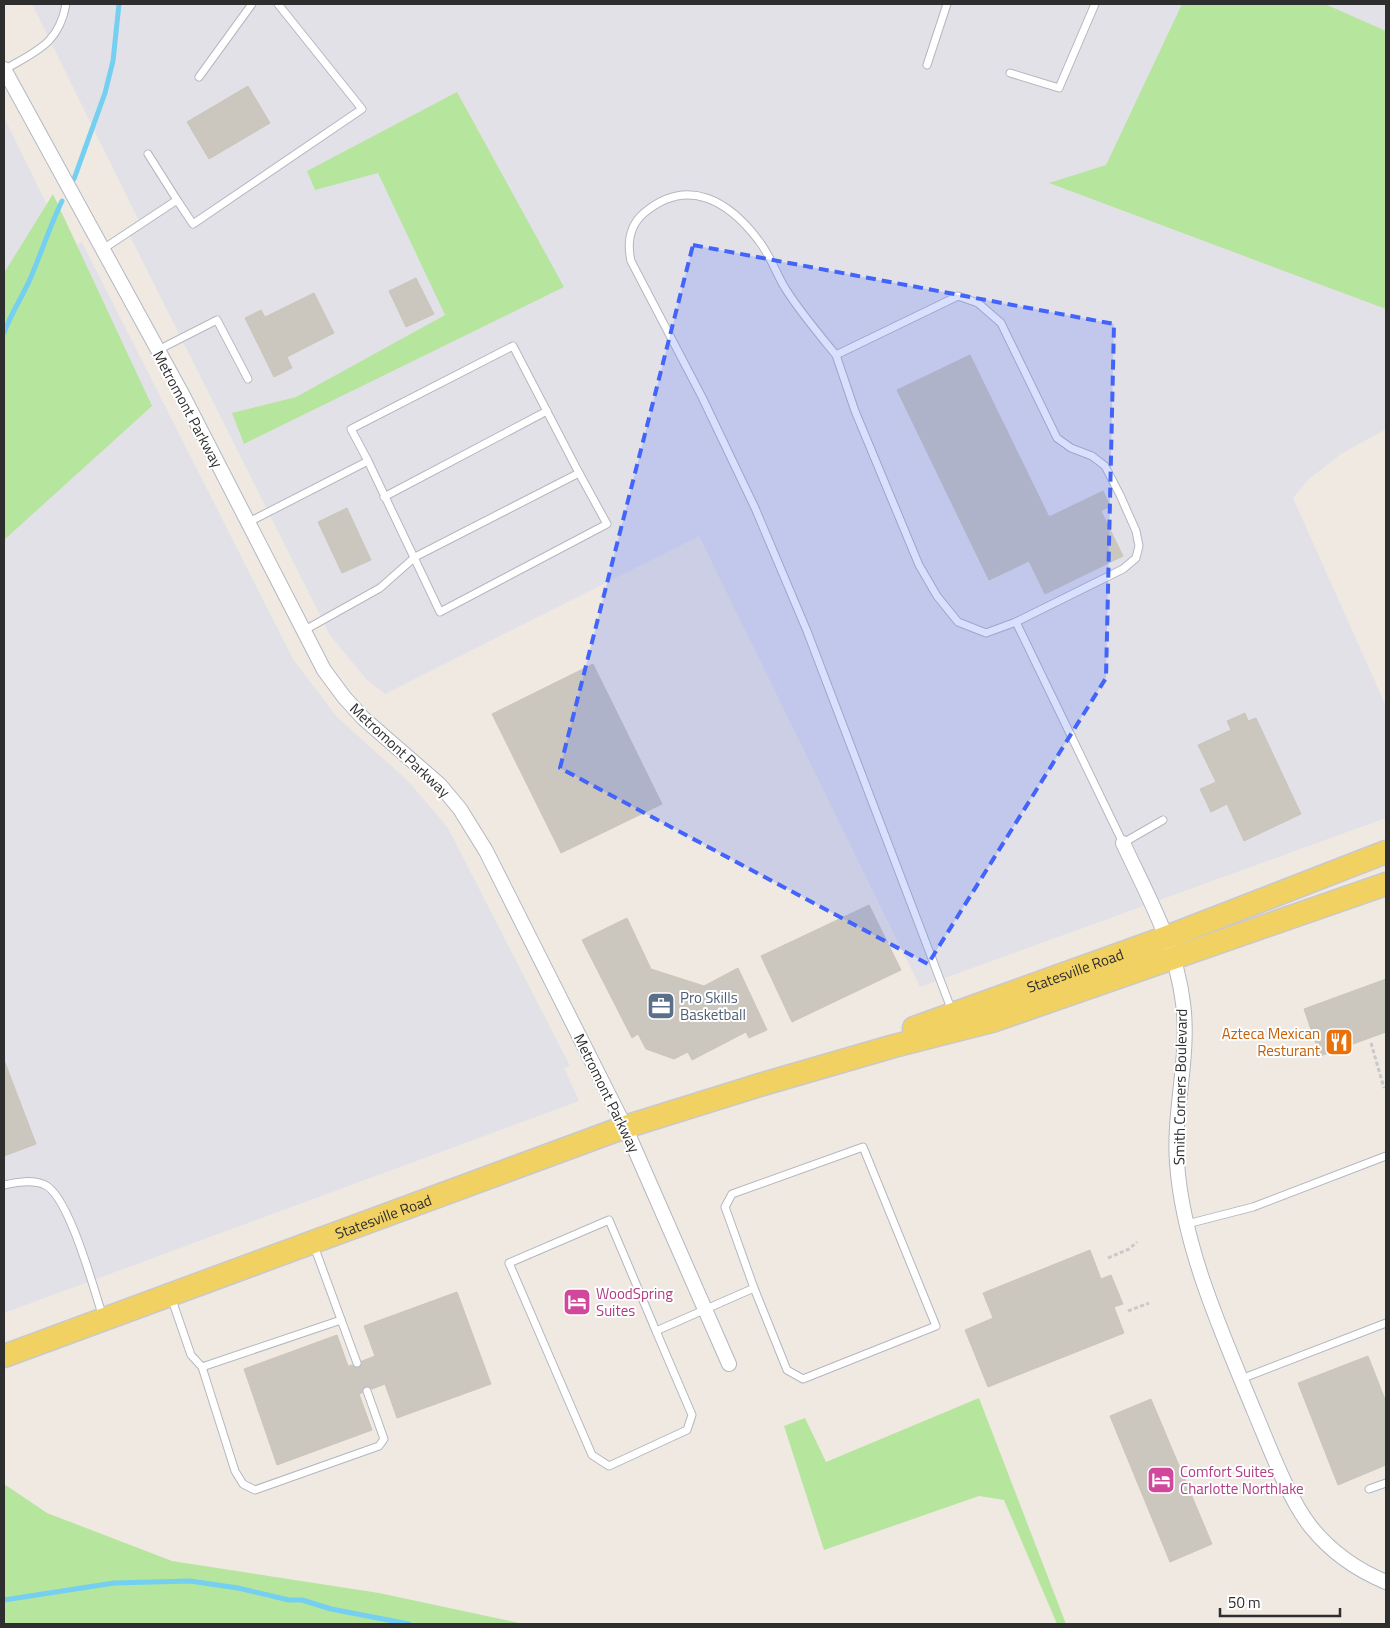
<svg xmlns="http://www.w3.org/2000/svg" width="1390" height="1628" viewBox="0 0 1390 1628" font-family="'Titillium Web',sans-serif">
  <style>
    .industrial { fill: #e3e1e8 }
    .green { fill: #b6e59e }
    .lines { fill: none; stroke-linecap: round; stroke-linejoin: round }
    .stream { stroke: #75cff0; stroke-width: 5 }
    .building { fill: #cbc7bf; stroke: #cbc5ba }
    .service-casing { stroke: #b4b7c1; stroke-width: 9 }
    .minor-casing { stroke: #b4b7c1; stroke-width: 16 }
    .primary-casing { stroke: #c9c9c9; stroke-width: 25 }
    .path { stroke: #c9c9c9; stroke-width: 3; stroke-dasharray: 4 2.5; stroke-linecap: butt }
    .service { stroke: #fff; stroke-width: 7 }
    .minor { stroke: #fff; stroke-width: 14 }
    .primary { stroke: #f2d163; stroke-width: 22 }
    .marked { fill: #4264fb; fill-opacity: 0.2; stroke: #4264fb; stroke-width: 4; stroke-dasharray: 10 6; stroke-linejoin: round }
    .labels { text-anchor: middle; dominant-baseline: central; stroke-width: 4; stroke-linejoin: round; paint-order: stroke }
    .street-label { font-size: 15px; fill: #2e2e2e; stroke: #fff }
    .service-label { font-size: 15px; fill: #4e5e75; stroke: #fff; text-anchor: start }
    .food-label { font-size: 15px; fill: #c56008; stroke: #fff; text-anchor: end }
    .hotel-label { font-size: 15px; fill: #b23c85; stroke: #fff; text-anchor: start }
  </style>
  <rect width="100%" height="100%" fill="#efe9e1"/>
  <g class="industrial">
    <path d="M 32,4 L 1386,4 L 1386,429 L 1341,454 L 1309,479 L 1293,498 L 1386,706 L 1386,818 L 920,987 L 699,536 L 385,694 L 366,679 L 330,635 L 127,230 L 140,223 Z"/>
    <path d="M 4,117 L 68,248 L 82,242 L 293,659 L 337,717 L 408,781 L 448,828 L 570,1066 L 564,1068 L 579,1101 L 4,1313 Z"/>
  </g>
  <g class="green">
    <path d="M 1182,4 L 1325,4 L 1386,31 L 1386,309 L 1049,183 L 1106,165 Z"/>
    <path d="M 457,92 L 564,287 L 244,444 L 232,413 L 296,397 L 445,315 L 378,173 L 315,190 L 307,171 Z"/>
    <path d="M 53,194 L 152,406 L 4,540 L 4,273 Z"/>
    <path d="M 979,1398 L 1066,1624 L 1057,1624 L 1004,1500 L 979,1496 L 824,1550 L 784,1426 L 805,1418 L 826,1462 Z"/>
    <path d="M 4,1484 L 47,1513 L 172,1561 L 379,1593 L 524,1624 L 4,1624 Z"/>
  </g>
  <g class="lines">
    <g class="stream">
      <path d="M 74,179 L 105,93 L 113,61 L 119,4"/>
      <path d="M 4,333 C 11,313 23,296 31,277 C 42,251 50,226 62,201"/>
      <path d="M 4,1600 L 114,1583 L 190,1581 L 238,1588 L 289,1600 L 302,1600 L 331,1609 L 409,1624"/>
    </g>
  </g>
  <g class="building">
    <path d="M 248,86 L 270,123 L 209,159 L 187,122 Z"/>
    <path d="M 416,278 L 434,314 L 406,327 L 389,291 Z"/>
    <path d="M 314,293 L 334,333 L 287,357 L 292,368 L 274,377 L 245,318 L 261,310 L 265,317 Z"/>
    <path d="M 970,355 L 1049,517 L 1103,491 L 1110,506 L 1101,511 L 1123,556 L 1045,594 L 1029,561 L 989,580 L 897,390 Z"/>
    <path d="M 347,508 L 371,560 L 342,573 L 318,522 Z"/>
    <path d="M 593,664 L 662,804 L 561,853 L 492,714 Z"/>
    <path d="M 1245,713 L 1248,721 L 1256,718 L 1301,814 L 1244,841 L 1227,804 L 1211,812 L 1200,789 L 1216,782 L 1198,745 L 1231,730 L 1227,721 Z"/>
    <path d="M 869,905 L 901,970 L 792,1022 L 761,956 Z"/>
    <path d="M 627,918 L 651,969 L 704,986 L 738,968 L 767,1030 L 749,1038 L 746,1032 L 692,1060 L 688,1052 L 674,1059 L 646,1049 L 638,1034 L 632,1038 L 582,940 Z"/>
    <path d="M 1386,979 L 1386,1032 L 1320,1056 L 1304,1009 Z"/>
    <path d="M 4,1060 L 36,1144 L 4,1156 Z"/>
    <path d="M 1090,1250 L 1101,1279 L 1111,1275 L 1123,1304 L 1114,1307 L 1124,1333 L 988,1387 L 965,1330 L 993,1318 L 983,1293 Z"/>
    <path d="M 457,1292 L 491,1384 L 397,1418 L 385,1384 L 372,1389 L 365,1386 L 362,1393 L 359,1394 L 372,1430 L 277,1465 L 244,1369 L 337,1335 L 348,1366 L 352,1365 L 358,1368 L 362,1361 L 375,1356 L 364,1326 Z"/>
    <path d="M 1368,1356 L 1386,1402 L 1386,1465 L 1338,1485 L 1298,1383 Z"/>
    <path d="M 1151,1399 L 1212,1544 L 1170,1562 L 1110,1416 Z"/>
  </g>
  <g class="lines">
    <defs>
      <g id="service">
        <path d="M 927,65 L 947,4"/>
        <path d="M 4,70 C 36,51 59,44 66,4"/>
        <path d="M 1010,73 L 1059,88 L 1095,4"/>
        <path d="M 199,77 L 252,4"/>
        <path d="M 148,154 L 177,200"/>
        <path d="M 103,249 L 177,200 L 193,224 L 362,109 L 278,4"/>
        <path d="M 958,296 L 978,303 L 1001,323 L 1057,438 L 1071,448 L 1092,456 L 1105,466 L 1120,495 L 1136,531 L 1139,546 L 1136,558 L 1123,569 L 1016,622 L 986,633 L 958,622 L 937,596 L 919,565 L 855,411 L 836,355 Z"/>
        <path d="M 158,350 L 217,320 L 248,379"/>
        <path d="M 836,355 C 818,333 800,312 785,288 C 776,273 770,255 759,241 C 729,201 688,176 644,213 C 629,226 627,243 631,261 L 702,397 L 755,508 L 807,631 L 952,1011"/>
        <path d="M 368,461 L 440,612 L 607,524 L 579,473"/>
        <path d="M 384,497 L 547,411"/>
        <path d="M 247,523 L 368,461 L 351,429 L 513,346 L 579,473 L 415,557 L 380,588 L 303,631"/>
        <path d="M 1016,622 L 1123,843 L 1163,820"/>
        <path d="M 4,1185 C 17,1182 33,1179 45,1185 C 69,1196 94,1290 103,1317"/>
        <path d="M 1187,1224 L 1253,1207 L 1386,1156"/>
        <path d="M 314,1246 L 357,1363"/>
        <path d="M 171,1297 L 191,1355 L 202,1367 L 341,1320"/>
        <path d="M 656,1331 L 692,1415 L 687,1430 L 609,1466 L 592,1455 L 509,1263 L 609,1220 L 656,1331 L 754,1288 L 787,1370 L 803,1379 L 936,1326 L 863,1147 L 732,1194 L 725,1207 L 754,1288"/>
        <path d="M 202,1367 L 235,1471 L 243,1484 L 255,1490 L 379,1446 L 384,1439 L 367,1391"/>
        <path d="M 1241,1379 L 1386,1323"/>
        <path d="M 1369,1489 L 1386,1483"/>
      </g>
      <g id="minor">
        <path d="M 4,69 L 181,392 L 324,670 L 344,697 L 363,718 L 440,785 L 460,809 L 486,851 L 625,1127 L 729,1364"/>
        <path d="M 1123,843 C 1147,895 1176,945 1183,1003 C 1190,1057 1173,1110 1177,1163 C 1183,1248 1223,1335 1255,1413 C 1270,1448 1288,1498 1311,1527 C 1331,1552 1357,1570 1386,1582"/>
      </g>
      <g id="primary">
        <path id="s1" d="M 914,1028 L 1167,937 L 1386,852"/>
        <path id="s2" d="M 4,1356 L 625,1127 L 763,1084 L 894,1046 L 992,1021 L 1386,884"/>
      </g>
    </defs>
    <use href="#service" class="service-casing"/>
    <use href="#minor" class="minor-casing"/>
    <use href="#primary" class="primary-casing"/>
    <g class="path">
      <path d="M 1371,1043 L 1384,1088"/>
      <path d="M 1108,1258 L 1129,1249 L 1137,1242"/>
      <path d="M 1128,1311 L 1149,1303"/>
    </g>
    <use href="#service" class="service"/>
    <use href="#minor" class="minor"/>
    <use href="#primary" class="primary"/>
  </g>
  <path class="marked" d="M 693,245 L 1114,324 L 1106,678 L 928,964 L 560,768 Z"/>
  <defs>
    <symbol id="office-square" viewBox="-11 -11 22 22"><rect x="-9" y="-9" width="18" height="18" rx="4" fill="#5c6f8a" stroke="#fff"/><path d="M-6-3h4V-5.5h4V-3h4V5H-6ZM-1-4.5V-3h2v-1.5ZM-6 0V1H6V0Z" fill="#fff"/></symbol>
    <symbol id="restaurant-square" viewBox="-11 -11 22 22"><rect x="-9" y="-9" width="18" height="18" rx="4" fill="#e8710a" stroke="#fff"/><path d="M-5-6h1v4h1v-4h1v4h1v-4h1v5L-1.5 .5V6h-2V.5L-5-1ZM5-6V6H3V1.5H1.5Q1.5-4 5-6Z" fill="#fff"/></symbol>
    <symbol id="hotel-square" viewBox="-11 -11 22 22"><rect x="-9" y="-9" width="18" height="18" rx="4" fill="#d1479c" stroke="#fff"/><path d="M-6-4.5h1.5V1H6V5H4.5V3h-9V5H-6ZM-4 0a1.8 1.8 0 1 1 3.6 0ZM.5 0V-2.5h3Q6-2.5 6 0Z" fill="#fff"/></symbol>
  </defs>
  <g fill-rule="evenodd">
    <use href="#office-square" x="645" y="990" width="32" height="32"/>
    <use href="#restaurant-square" x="1323" y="1026" width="32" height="32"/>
    <use href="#hotel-square" x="561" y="1286" width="32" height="32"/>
    <use href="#hotel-square" x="1145" y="1464" width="32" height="32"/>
  </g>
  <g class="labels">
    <g class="street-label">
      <text transform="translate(188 409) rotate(62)">Metromont Parkway</text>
      <text transform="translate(400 750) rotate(43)">Metromont Parkway</text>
      <text stroke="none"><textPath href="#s1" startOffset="171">Statesville Road</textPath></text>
      <text transform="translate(1180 1087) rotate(-89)">Smith Corners Boulevard</text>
      <text transform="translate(607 1093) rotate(64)">Metromont Parkway</text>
      <text stroke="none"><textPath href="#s2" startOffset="404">Statesville Road</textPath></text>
    </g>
    <g class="service-label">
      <text x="680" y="997">Pro Skills<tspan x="680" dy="17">Basketball</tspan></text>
    </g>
    <g class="food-label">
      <text x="1320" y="1033">Azteca Mexican<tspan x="1320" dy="17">Resturant</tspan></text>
    </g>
    <g class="hotel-label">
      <text x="596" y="1293">WoodSpring<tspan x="596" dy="17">Suites</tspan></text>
      <text x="1180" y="1471">Comfort Suites<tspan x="1180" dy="17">Charlotte Northlake</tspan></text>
    </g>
  </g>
  <rect width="1390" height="1628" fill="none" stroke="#2e2e2e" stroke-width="10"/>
  <path d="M1220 1608v8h120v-8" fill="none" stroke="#2e2e2e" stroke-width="2.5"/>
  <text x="1228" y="1608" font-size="15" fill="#2e2e2e" stroke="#ffffff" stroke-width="4" paint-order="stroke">50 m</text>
</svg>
